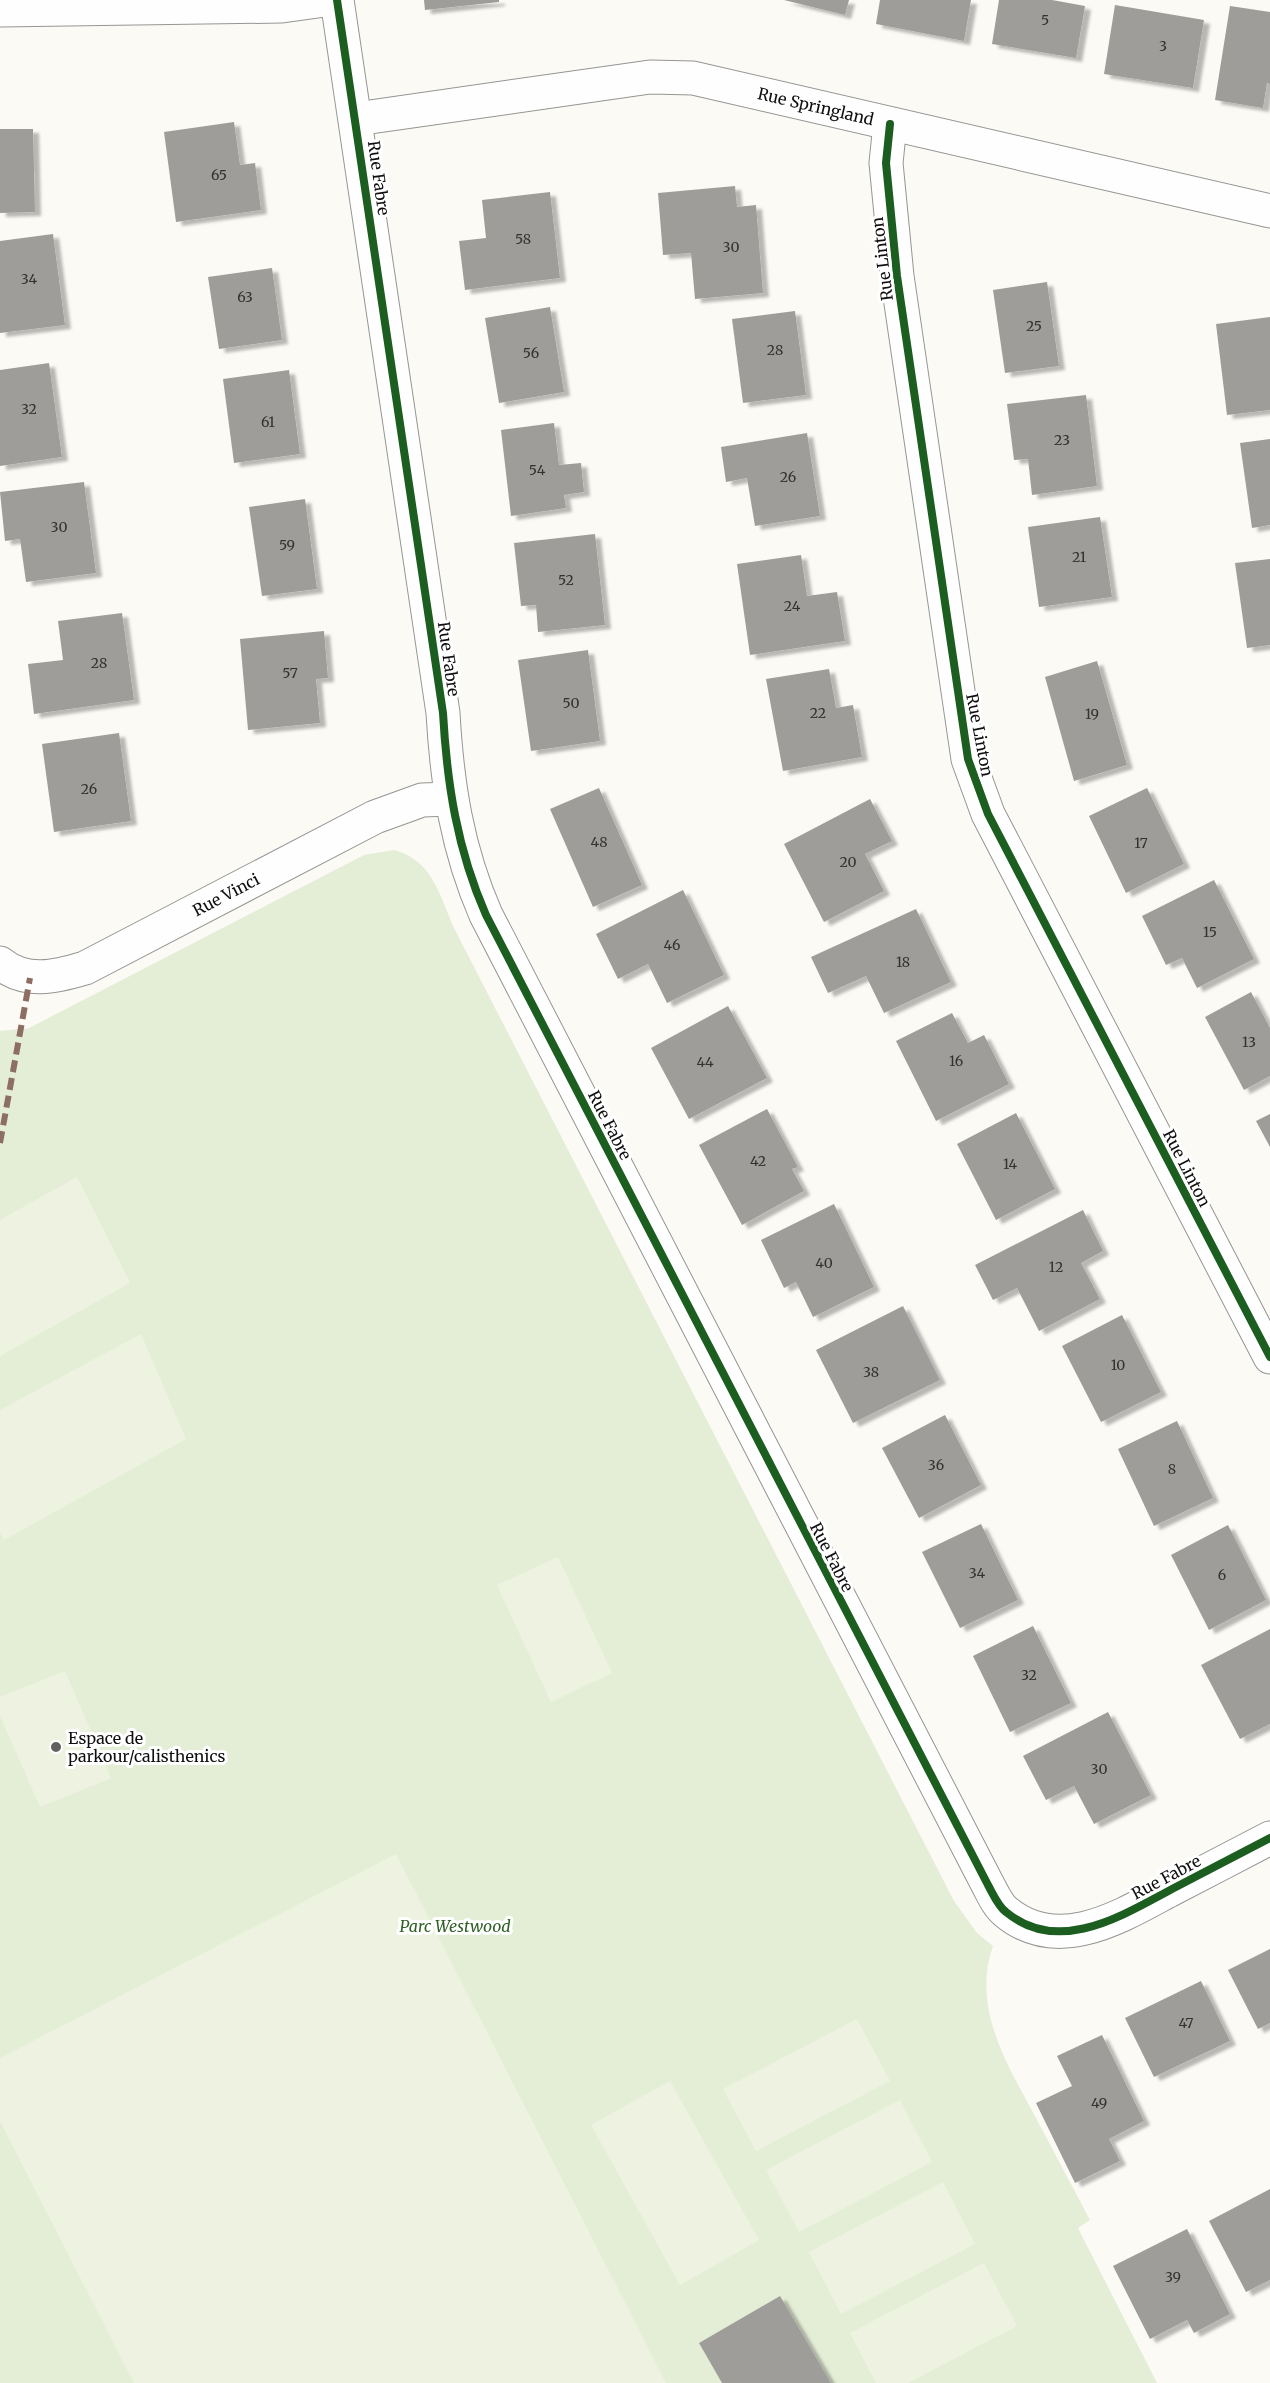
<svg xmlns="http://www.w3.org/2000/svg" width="1270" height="2383" viewBox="0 0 1270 2383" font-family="Merriweather,serif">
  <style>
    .green { fill: #e4eed7 }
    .pitch { fill: #edf3e0 }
    .building { fill: #9f9d9a; filter: url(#shadow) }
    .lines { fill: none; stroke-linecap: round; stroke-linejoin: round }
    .street-casing { stroke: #959593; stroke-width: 35 }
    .street { stroke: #fefefe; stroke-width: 33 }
    .quiet { stroke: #8d6e63; stroke-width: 6; stroke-dasharray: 12 6; stroke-linecap: butt }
    .cycleway-casing { stroke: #fff; stroke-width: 11 }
    .cycleway { stroke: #1b5e20; stroke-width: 8 }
    .poi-dot { fill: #626160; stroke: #fff; stroke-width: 2 }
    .labels { text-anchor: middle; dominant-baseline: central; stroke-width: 6; stroke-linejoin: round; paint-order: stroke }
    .number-label { font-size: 14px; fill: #333232 }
    .street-label { font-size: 16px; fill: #0f0f0f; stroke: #fff }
    .poi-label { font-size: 16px; fill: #0f0f0f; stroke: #fff; text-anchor: start }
    .park-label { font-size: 16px; font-style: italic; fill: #2f6025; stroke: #fff }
  </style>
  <defs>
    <filter id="shadow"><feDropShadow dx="6" dy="4" stdDeviation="1.5" flood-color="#0004"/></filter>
  </defs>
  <rect width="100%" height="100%" fill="#fbfaf5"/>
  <path class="green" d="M 394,850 C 433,861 439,894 454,928 L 954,1901 L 977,1933 L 993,1946 C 971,2008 1008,2066 1036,2118 C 1054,2152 1072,2186 1090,2220 L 1078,2228 L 1157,2383 L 0,2383 L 0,1031 L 29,1028 L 364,855 Z"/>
  <g class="pitch">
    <path d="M 77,1177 L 130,1283 L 0,1356 L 0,1220 Z"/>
    <path d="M 141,1334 L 186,1439 L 4,1540 L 0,1533 L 0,1410 Z"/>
    <path d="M 558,1557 L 612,1673 L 551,1702 L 497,1585 Z"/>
    <path d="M 65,1671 L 111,1778 L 40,1807 L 0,1716 L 0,1697 Z"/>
    <path d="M 396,1854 L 666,2383 L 134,2383 L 0,2121 L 0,2058 Z"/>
    <path d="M 857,2019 L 890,2081 L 756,2151 L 723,2089 Z"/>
    <path d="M 670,2081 L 759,2240 L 680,2285 L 591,2125 Z"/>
    <path d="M 900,2100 L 932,2162 L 799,2232 L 766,2170 Z"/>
    <path d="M 943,2182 L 975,2244 L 841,2314 L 809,2252 Z"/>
    <path d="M 984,2263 L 1017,2326 L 908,2383 L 876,2383 L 850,2333 Z"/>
  </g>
  <g class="building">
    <path d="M 424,0 L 499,0 L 499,2 L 425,10 Z"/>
    <path d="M 784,0 L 849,0 L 845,15 Z"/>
    <path d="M 880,0 L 971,0 L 964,41 L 876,24 Z"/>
    <path d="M 999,0 L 1052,0 L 1085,6 L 1076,58 L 992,44 Z"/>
    <path d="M 1115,5 L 1204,20 L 1193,88 L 1104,74 Z"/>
    <path d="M 1230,6 L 1270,12 L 1270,84 L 1267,83 L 1263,108 L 1215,100 Z"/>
    <path d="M 234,122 L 240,165 L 255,163 L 261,210 L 176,222 L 164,132 Z"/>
    <path d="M 0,129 L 33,129 L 35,212 L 0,213 Z"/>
    <path d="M 735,186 L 737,207 L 756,205 L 763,293 L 695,299 L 691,253 L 663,255 L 658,193 Z"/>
    <path d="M 550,192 L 560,278 L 465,290 L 459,241 L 486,238 L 482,200 Z"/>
    <path d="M 53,234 L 65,325 L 0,333 L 0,241 Z"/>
    <path d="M 272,268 L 282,340 L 219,349 L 208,277 Z"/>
    <path d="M 1047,282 L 1059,366 L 1005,373 L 993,290 Z"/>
    <path d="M 550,307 L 564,392 L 499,403 L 485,318 Z"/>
    <path d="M 795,311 L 806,395 L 743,403 L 732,319 Z"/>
    <path d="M 1270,317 L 1270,410 L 1227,415 L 1216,324 Z"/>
    <path d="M 49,363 L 62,457 L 0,466 L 0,370 Z"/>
    <path d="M 289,370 L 300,454 L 234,463 L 223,379 Z"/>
    <path d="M 1086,395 L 1097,486 L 1032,495 L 1028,459 L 1014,460 L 1007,404 Z"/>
    <path d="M 554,423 L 559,465 L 581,463 L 584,492 L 564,495 L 566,508 L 511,516 L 501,430 Z"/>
    <path d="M 807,433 L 820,516 L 755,526 L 747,478 L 726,482 L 721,447 Z"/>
    <path d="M 1270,439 L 1270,525 L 1252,528 L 1240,443 Z"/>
    <path d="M 84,482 L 96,573 L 26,582 L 20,539 L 5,541 L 0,492 Z"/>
    <path d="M 305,499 L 317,589 L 262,596 L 249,507 Z"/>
    <path d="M 1100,517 L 1112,597 L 1039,607 L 1028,527 Z"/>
    <path d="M 595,534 L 605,625 L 538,632 L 536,605 L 521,606 L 514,543 Z"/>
    <path d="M 801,555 L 807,596 L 837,592 L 845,641 L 750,655 L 737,564 Z"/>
    <path d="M 1270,559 L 1270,645 L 1247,648 L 1235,563 Z"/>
    <path d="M 122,613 L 134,700 L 34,714 L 28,664 L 63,660 L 58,621 Z"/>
    <path d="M 324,631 L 328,678 L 316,679 L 320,723 L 248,730 L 240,639 Z"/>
    <path d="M 588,650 L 600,741 L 531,751 L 518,660 Z"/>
    <path d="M 1097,661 L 1127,765 L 1074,781 L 1045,677 Z"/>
    <path d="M 829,669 L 836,708 L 853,705 L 862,757 L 783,771 L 766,679 Z"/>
    <path d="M 119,733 L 131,821 L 54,832 L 42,744 Z"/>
    <path d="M 599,788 L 642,885 L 593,907 L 550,809 Z"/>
    <path d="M 1147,788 L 1184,864 L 1126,893 L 1089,816 Z"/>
    <path d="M 870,799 L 892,841 L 865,854 L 884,891 L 824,922 L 784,844 Z"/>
    <path d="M 1214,880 L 1254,959 L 1197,988 L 1182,958 L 1166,965 L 1142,916 Z"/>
    <path d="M 683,890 L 724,975 L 667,1003 L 648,964 L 618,979 L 596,934 Z"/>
    <path d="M 916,909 L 951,982 L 884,1013 L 866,976 L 828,993 L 811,957 Z"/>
    <path d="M 1251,992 L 1270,1028 L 1270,1076 L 1244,1090 L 1205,1017 Z"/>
    <path d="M 728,1006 L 767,1078 L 689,1119 L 651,1048 Z"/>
    <path d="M 952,1013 L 968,1043 L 984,1035 L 1009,1084 L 936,1121 L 896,1041 Z"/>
    <path d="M 767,1109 L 798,1167 L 792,1169 L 804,1191 L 742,1225 L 699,1145 Z"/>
    <path d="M 1016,1113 L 1055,1189 L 996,1220 L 957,1144 Z"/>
    <path d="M 1270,1114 L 1270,1147 L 1256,1121 Z"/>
    <path d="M 834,1204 L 874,1287 L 813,1317 L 796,1282 L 784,1288 L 761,1240 Z"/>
    <path d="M 1083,1210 L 1103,1251 L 1081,1263 L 1100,1299 L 1039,1331 L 1017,1288 L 993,1300 L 975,1265 Z"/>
    <path d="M 903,1306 L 940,1380 L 853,1423 L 816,1350 Z"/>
    <path d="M 1122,1315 L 1161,1392 L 1101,1422 L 1062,1346 Z"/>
    <path d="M 945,1415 L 981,1485 L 919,1518 L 882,1448 Z"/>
    <path d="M 1177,1421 L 1213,1498 L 1154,1526 L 1118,1449 Z"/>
    <path d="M 981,1524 L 1018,1600 L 960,1628 L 922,1552 Z"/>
    <path d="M 1228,1525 L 1266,1600 L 1209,1630 L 1171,1555 Z"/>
    <path d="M 1033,1626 L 1071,1703 L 1010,1732 L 973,1656 Z"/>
    <path d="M 1270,1629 L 1270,1724 L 1240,1739 L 1201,1665 Z"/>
    <path d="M 1108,1712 L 1151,1795 L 1094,1824 L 1074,1786 L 1046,1800 L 1023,1756 Z"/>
    <path d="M 1270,1949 L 1270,2023 L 1258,2029 L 1228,1970 Z"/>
    <path d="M 1201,1981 L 1230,2041 L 1154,2077 L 1125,2018 Z"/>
    <path d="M 1102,2035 L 1144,2121 L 1109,2139 L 1120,2161 L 1075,2183 L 1036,2103 L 1072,2086 L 1057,2056 Z"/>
    <path d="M 1270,2189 L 1270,2280 L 1246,2292 L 1209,2221 Z"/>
    <path d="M 1187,2229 L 1230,2314 L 1194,2333 L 1187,2320 L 1150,2339 L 1113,2266 Z"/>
    <path d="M 780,2296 L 831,2383 L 722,2383 L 699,2343 Z"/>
  </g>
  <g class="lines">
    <defs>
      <g id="street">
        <path d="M 337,0 L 443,713 C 447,784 457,849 486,915 L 988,1885 C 993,1894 998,1906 1006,1912 C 1059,1956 1123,1915 1172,1889 C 1205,1872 1237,1855 1270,1838"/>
        <path d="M 0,10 L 282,6 L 325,0"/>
        <path id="s1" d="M 356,119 L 650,77 L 693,78 L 1270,211"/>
        <path d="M 890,124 L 886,163 L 897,276 L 968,759 L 988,814 L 1270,1357"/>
        <path id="s2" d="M 0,963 C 26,984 55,977 85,968 L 375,817 L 422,800 L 451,799"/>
      </g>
    </defs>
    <use href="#street" class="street-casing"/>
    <use href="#street" class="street"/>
    <path class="quiet" d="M 0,1143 L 30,978"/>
    <defs>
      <g id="cycleway">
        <path d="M 337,0 L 443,713 C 447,784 457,849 486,915 L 988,1885 C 993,1894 998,1906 1006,1912 C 1059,1956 1123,1915 1172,1889 C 1205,1872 1237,1855 1270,1838"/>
        <path d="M 890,124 L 886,163 L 897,276 L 968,759 L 988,814 L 1270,1357"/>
      </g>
    </defs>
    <use href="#cycleway" class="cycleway-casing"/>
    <use href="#cycleway" class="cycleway"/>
  </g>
  <circle class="poi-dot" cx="56" cy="1747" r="6"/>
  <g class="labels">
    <g class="number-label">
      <text x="1045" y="20">5</text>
      <text x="1163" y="46">3</text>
      <text x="219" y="175">65</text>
      <text x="523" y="239">58</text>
      <text x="731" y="247">30</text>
      <text x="29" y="279">34</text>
      <text x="245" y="297">63</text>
      <text x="1034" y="326">25</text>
      <text x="775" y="350">28</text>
      <text x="531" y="353">56</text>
      <text x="29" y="409">32</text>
      <text x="268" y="422">61</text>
      <text x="1062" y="440">23</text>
      <text x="537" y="470">54</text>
      <text x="788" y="477">26</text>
      <text x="59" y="527">30</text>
      <text x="287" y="545">59</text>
      <text x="1079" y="557">21</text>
      <text x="566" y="580">52</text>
      <text x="792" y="606">24</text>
      <text x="99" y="663">28</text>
      <text x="290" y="673">57</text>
      <text x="571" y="703">50</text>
      <text x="818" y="713">22</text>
      <text x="1092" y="714">19</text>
      <text x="89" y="789">26</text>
      <text x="599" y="842">48</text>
      <text x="1141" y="843">17</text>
      <text x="848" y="862">20</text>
      <text x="1210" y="932">15</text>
      <text x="672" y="945">46</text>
      <text x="903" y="962">18</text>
      <text x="1249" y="1042">13</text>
      <text x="956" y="1061">16</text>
      <text x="705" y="1062">44</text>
      <text x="758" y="1161">42</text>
      <text x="1010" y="1164">14</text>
      <text x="824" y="1263">40</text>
      <text x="1056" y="1267">12</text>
      <text x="1118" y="1365">10</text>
      <text x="871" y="1372">38</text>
      <text x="936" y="1465">36</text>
      <text x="1172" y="1469">8</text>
      <text x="977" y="1573">34</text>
      <text x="1222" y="1575">6</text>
      <text x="1029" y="1675">32</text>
      <text x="1099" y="1769">30</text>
      <text x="1186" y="2023">47</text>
      <text x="1099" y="2103">49</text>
      <text x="1173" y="2277">39</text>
    </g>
    <g class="street-label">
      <text stroke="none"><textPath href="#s1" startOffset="466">Rue Springland</textPath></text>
      <text transform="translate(379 178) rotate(82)">Rue Fabre</text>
      <text transform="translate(882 259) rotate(-97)">Rue Linton</text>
      <text transform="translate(449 659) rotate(82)">Rue Fabre</text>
      <text transform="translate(980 735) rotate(79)">Rue Linton</text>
      <text stroke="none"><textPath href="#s2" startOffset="248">Rue Vinci</textPath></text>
      <text transform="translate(610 1125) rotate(63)">Rue Fabre</text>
      <text transform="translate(1187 1168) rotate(63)">Rue Linton</text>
      <text transform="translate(832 1557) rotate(63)">Rue Fabre</text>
      <text transform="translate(1166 1877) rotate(-28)">Rue Fabre</text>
    </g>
    <g class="poi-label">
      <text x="68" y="1738">Espace de<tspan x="68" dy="18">parkour/calisthenics</tspan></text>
    </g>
    <g class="park-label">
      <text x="455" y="1926">Parc Westwood</text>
    </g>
  </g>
</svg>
